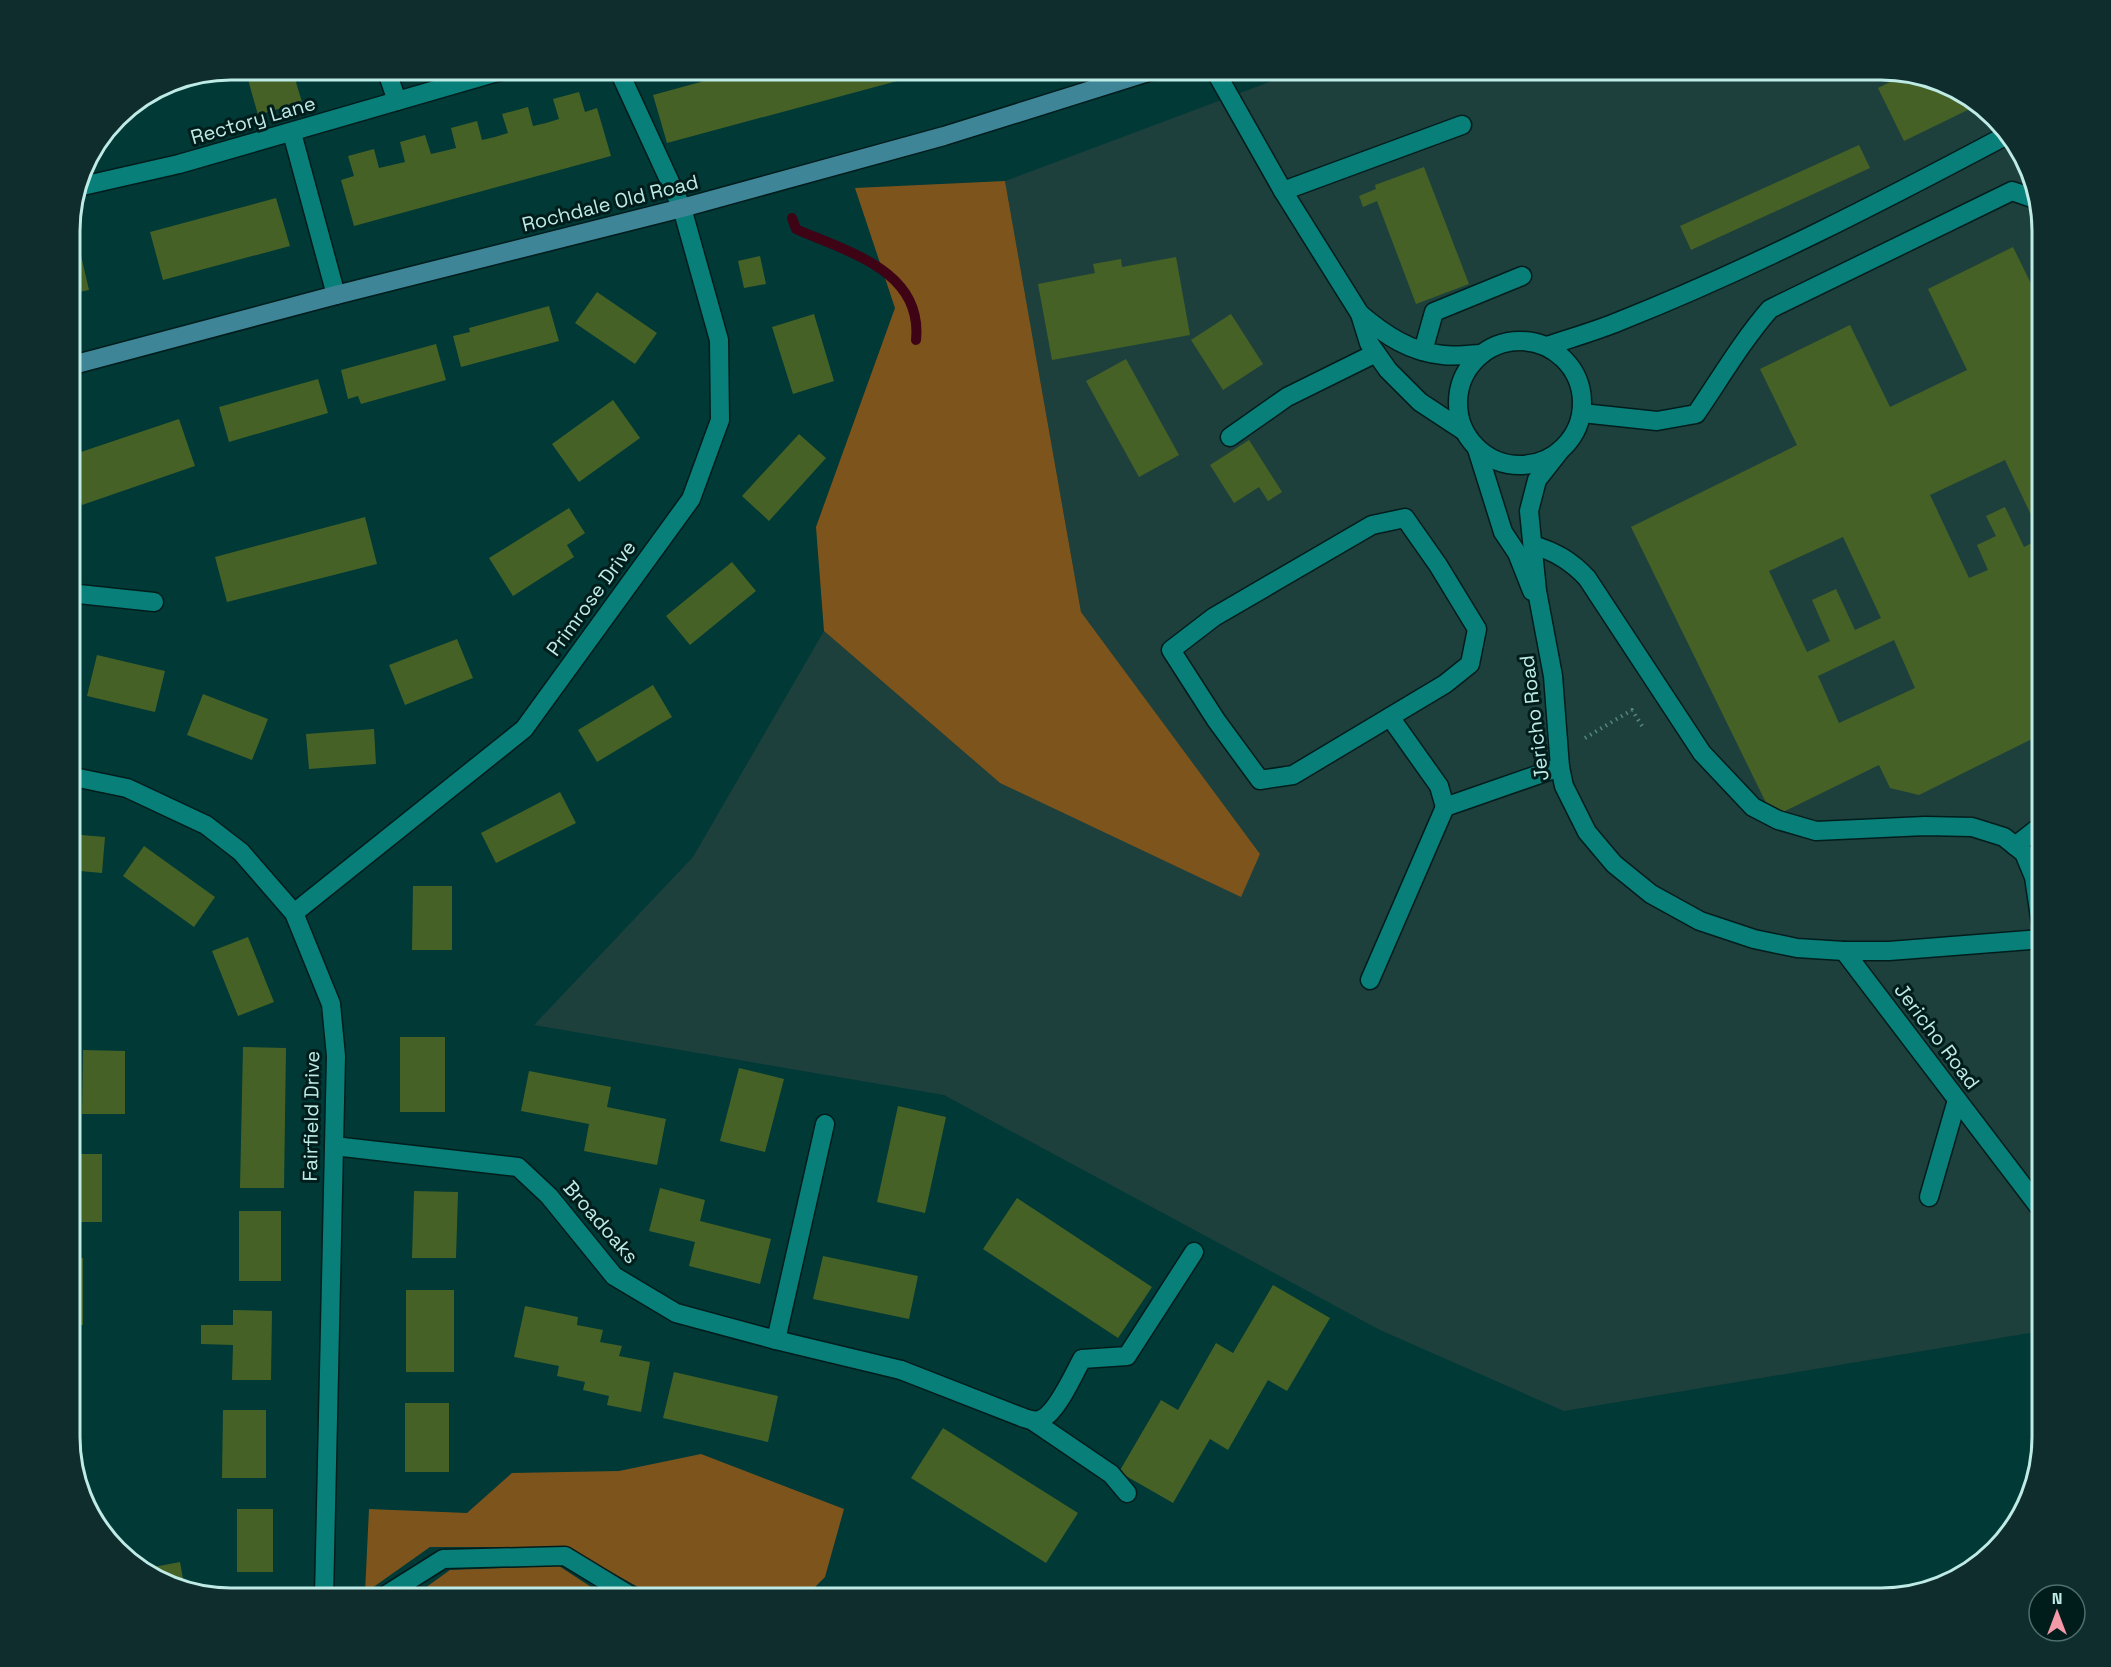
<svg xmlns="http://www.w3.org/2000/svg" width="2111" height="1667" viewBox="0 0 2111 1667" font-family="'Space Grotesk',sans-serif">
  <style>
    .built { fill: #1d403d }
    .forest { fill: #7e541d }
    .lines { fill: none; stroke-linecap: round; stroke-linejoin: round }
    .stream { stroke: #3e0315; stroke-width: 10 }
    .building { fill: #466125; fill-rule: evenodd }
    .lane-casing { stroke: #001d1c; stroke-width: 21 }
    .street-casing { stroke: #001d1c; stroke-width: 21 }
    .secondary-casing { stroke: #001d1c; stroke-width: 21 }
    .path { stroke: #538783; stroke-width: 4; stroke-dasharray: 1.5 4.5; stroke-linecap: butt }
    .lane { stroke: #097f7a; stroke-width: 18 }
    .street { stroke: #097f7a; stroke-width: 18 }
    .secondary { stroke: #3f8598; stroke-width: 18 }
    .labels { text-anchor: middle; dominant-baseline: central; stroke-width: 6; stroke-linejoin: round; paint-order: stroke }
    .street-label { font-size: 20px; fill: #bfebe7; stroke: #001d1c }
    .rim { fill: none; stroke: #bfebe7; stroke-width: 3 }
  </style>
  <rect width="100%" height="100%" fill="#003936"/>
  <path class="built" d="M 1304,69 L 1881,69 L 1942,81 L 1987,109 L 2026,159 L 2042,230 L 2042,1331 L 1564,1411 L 1380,1330 L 944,1095 L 534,1025 L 693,857 L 824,631 L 1000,783 L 1260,854 L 1081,612 L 1005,181 Z"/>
  <g class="forest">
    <path d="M 1005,181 L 1081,612 L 1260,854 L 1241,897 L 1000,783 L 824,631 L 816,527 L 895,308 L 855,188 Z"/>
    <path d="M 701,1454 L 844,1509 L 825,1577 L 804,1598 L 658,1598 L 566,1547 L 430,1547 L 365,1593 L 369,1509 L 467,1513 L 512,1473 L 619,1471 Z"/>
    <path d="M 559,1566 L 608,1598 L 411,1598 L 450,1570 Z"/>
  </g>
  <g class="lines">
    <path class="stream" d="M 792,218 L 796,229 C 847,252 923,270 916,340"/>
  </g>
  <g class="building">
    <path d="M 245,69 L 292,69 L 302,102 L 258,115 Z"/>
    <path d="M 748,69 L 938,69 L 938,70 L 667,143 L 653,95 Z"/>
    <path d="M 1906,74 L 1942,81 L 1980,104 L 1904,141 L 1878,88 Z"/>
    <path d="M 579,92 L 585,112 L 597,108 L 611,156 L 354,226 L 341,180 L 354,176 L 348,156 L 374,149 L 379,168 L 405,162 L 400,142 L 425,135 L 431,154 L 444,151 L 456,148 L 451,128 L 477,121 L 482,140 L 495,137 L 508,133 L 502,114 L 528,107 L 533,126 L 546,123 L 559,119 L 553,99 Z"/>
    <path d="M 1859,145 L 1870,168 L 1691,250 L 1680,226 Z"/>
    <path d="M 1424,167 L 1469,284 L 1416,304 L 1377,201 L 1363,207 L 1359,196 L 1376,189 L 1375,185 Z"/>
    <path d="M 276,198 L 290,246 L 163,280 L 150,232 Z"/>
    <path d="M 2013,247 L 2042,306 L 2042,538 L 2005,460 L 1930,495 L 1969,578 L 1988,570 L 1977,545 L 1996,536 L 1986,516 L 2005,507 L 2024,547 L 2042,538 L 2042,734 L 1919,795 L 1890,788 L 1879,765 L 1773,817 L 1631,527 L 1797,445 L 1760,369 L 1850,325 L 1890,407 L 1967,370 L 1928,289 ZM 1843,537 L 1881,618 L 1855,630 L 1836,589 L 1812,600 L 1830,641 L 1807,652 L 1769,571 ZM 1894,640 L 1915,688 L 1839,723 L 1818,676 Z"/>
    <path d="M 80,251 L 89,290 L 69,294 L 69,253 Z"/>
    <path d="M 760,256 L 766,284 L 744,288 L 738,261 Z"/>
    <path d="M 1176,257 L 1190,335 L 1052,360 L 1038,284 L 1095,273 L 1093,264 L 1121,259 L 1122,267 Z"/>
    <path d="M 597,292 L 657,333 L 635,364 L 575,323 Z"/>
    <path d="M 549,306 L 559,341 L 461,367 L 453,336 L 470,332 L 469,328 Z"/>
    <path d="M 814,314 L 834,381 L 793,394 L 772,327 Z"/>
    <path d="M 1231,314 L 1263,364 L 1223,390 L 1191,340 Z"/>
    <path d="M 436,344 L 446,380 L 361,404 L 358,396 L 348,399 L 341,370 Z"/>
    <path d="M 1126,359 L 1179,455 L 1139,477 L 1086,381 Z"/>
    <path d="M 318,379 L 328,413 L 229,442 L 219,407 Z"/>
    <path d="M 613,400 L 640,438 L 579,482 L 552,444 Z"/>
    <path d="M 179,419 L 195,466 L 82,505 L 69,468 L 69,456 Z"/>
    <path d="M 799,434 L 826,458 L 769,521 L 742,496 Z"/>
    <path d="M 1249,440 L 1282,492 L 1268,501 L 1259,487 L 1234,503 L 1210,465 Z"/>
    <path d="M 569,508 L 585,533 L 567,545 L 574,557 L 513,596 L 489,558 Z"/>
    <path d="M 365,517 L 377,564 L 227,602 L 215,557 Z"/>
    <path d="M 732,562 L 756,591 L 690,645 L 666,616 Z"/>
    <path d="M 457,639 L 473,678 L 405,705 L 389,665 Z"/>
    <path d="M 97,655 L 165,671 L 155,712 L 87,696 Z"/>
    <path d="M 653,685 L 672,717 L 597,762 L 578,730 Z"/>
    <path d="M 203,694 L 268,719 L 252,760 L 187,735 Z"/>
    <path d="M 374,729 L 376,764 L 309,769 L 306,734 Z"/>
    <path d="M 560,792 L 576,823 L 496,863 L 481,833 Z"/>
    <path d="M 69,834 L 105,837 L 102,873 L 69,870 Z"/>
    <path d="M 144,846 L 215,897 L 194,927 L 123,876 Z"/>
    <path d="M 413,886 L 452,886 L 452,950 L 412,950 Z"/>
    <path d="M 248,937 L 274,1002 L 238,1016 L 212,951 Z"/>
    <rect x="400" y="1037" width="45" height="75"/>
    <path d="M 243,1047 L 286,1048 L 284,1188 L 240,1188 Z"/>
    <path d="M 83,1050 L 125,1051 L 125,1114 L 82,1114 Z"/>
    <path d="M 739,1068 L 784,1079 L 765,1152 L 720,1141 Z"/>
    <path d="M 529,1071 L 611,1087 L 607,1107 L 666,1119 L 657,1165 L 584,1151 L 589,1124 L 521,1111 Z"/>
    <path d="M 898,1106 L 946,1117 L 925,1213 L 877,1202 Z"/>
    <rect x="69" y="1154" width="33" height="68"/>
    <path d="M 660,1188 L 705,1200 L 700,1221 L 771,1239 L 760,1284 L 689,1266 L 695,1242 L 649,1231 Z"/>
    <path d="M 414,1191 L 458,1192 L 456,1258 L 412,1258 Z"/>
    <path d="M 1017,1198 L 1152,1287 L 1118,1338 L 983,1249 Z"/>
    <rect x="239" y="1211" width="42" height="70"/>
    <path d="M 823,1256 L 918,1276 L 909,1319 L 813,1299 Z"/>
    <rect x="69" y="1258" width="14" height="67"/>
    <path d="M 1273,1285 L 1330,1318 L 1287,1391 L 1268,1380 L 1228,1450 L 1210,1439 L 1173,1503 L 1119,1472 L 1161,1400 L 1178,1410 L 1216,1343 L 1233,1353 Z"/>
    <rect x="406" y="1290" width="48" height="82"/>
    <path d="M 525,1306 L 578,1317 L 577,1325 L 603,1330 L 600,1342 L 622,1346 L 619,1356 L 650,1362 L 641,1412 L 607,1405 L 609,1396 L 583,1390 L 585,1382 L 557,1376 L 559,1366 L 514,1357 Z"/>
    <path d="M 233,1310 L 272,1311 L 271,1380 L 232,1380 L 233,1345 L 201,1344 L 201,1325 L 233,1325 Z"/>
    <path d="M 69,1372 L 77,1372 L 73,1461 L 69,1447 Z"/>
    <path d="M 674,1372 L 778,1396 L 768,1442 L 663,1418 Z"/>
    <rect x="405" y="1403" width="44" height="69"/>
    <path d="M 223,1410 L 266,1410 L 266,1478 L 222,1478 Z"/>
    <path d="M 943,1428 L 1078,1513 L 1046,1563 L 911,1478 Z"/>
    <rect x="237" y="1509" width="36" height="63"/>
    <path d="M 180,1562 L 185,1590 L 178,1589 L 143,1569 Z"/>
  </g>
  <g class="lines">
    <defs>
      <g id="lane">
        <path d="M 1283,191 L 1462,125"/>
        <path d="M 1423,351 L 1434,312 L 1522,276"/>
        <path d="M 1582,413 L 1657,421 L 1696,414 C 1720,379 1742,341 1770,309 L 2012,191 L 2035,199"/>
        <path d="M 1230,437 L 1287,397 L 1376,353"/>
        <path d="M 1405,518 L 1438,565 L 1477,629 L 1470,664 L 1445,684 L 1293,775 L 1260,780 L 1216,720 L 1171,650 L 1214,617 L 1372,525 Z"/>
        <path d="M 1533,545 C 1556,552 1571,561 1587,578 L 1702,753 L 1753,807 L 1778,820 L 1816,831 L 1925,826 L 1972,827 L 2004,837 L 2024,853 L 2034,877 L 2042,931"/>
        <path d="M 1390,717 L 1439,786 L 1445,807"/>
        <path d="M 2015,846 L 2042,825"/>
        <path d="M 1370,980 L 1445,807 L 1560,767"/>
        <path d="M 1929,1197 L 1957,1100"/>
        <path d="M 901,1370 L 1024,1418 C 1030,1420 1036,1422 1042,1419 C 1057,1412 1074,1374 1082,1359 L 1127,1356 L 1194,1252"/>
        <path d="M 1033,1421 L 1111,1474 L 1127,1493"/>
      </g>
      <g id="street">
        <path d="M 386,69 L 397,101"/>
        <path d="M 1214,69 L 1283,191 L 1360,314 L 1369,343 L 1388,370 L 1420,402 L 1464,431"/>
        <path d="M 292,133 L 336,295"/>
        <path d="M 78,187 L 179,164 L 508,69"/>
        <path d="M 1360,314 C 1385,335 1410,352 1443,355 C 1456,357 1469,354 1482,354"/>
        <circle cx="1520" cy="403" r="62"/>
        <path d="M 1547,346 C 1571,338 1596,331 1620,321 C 1753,268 1881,202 2007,135"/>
        <path d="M 1477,449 L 1503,532 L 1517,553 L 1532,591"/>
        <path d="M 1559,452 L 1537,480 L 1529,511 L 1537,591 L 1553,676 L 1560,767 L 1564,786 L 1587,832 L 1614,864 L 1651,894 L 1700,921 L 1754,939 L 1797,948 L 1844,951 L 1889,951 L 2042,939"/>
        <path d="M 69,593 L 154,602"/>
        <path d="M 69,776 L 127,788 L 206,825 L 241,852 L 294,913 L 331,1004 L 336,1056 L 324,1598"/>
        <path d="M 294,913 L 524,729 L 691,499 L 720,420 L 719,340 L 682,208 L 618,69"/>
        <path d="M 1844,951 L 2042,1211"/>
        <path d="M 334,1146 L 518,1167 L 549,1196 L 614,1276 L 676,1313 L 776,1340 L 901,1370"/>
        <path d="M 776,1340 L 825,1124"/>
        <path d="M 381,1598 L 443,1559 L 565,1556 L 634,1598"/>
      </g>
      <path id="secondary" d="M 69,366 L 336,295 L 682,208 L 944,136 L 1158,69"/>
    </defs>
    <use href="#lane" class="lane-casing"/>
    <use href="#street" class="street-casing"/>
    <use href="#secondary" class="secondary-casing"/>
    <path class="path" d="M 1585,738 L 1632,710 L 1644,729"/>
    <use href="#lane" class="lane"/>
    <use href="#street" class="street"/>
    <use href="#secondary" class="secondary"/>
  </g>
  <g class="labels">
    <g class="street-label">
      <text transform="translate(253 120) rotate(-16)">Rectory Lane</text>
      <text transform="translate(610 203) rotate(-14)">Rochdale Old Road</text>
      <text transform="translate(591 598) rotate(-54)">Primrose Drive</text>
      <text transform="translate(1534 718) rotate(-97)">Jericho Road</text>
      <text transform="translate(1937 1036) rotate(53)">Jericho Road</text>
      <text transform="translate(311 1116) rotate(-89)">Fairfield Drive</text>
      <text transform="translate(601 1222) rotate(49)">Broadoaks</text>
    </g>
  </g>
  <path d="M0 0H2111V1667H0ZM231 80H1881A151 151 0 0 1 2032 231V1437A151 151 0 0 1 1881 1588H231A151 151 0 0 1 80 1437V231A151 151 0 0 1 231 80Z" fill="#0f2d2c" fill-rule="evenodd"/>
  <path class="rim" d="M231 80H1881A151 151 0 0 1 2032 231V1437A151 151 0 0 1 1881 1588H231A151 151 0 0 1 80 1437V231A151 151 0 0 1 231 80Z"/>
  <g transform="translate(2057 1613)"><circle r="28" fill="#001d1c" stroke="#4c6f6d" stroke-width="1.5"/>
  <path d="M0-4.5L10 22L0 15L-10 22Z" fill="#f39aa8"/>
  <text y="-9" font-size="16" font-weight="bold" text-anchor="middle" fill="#bfebe7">N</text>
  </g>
</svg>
